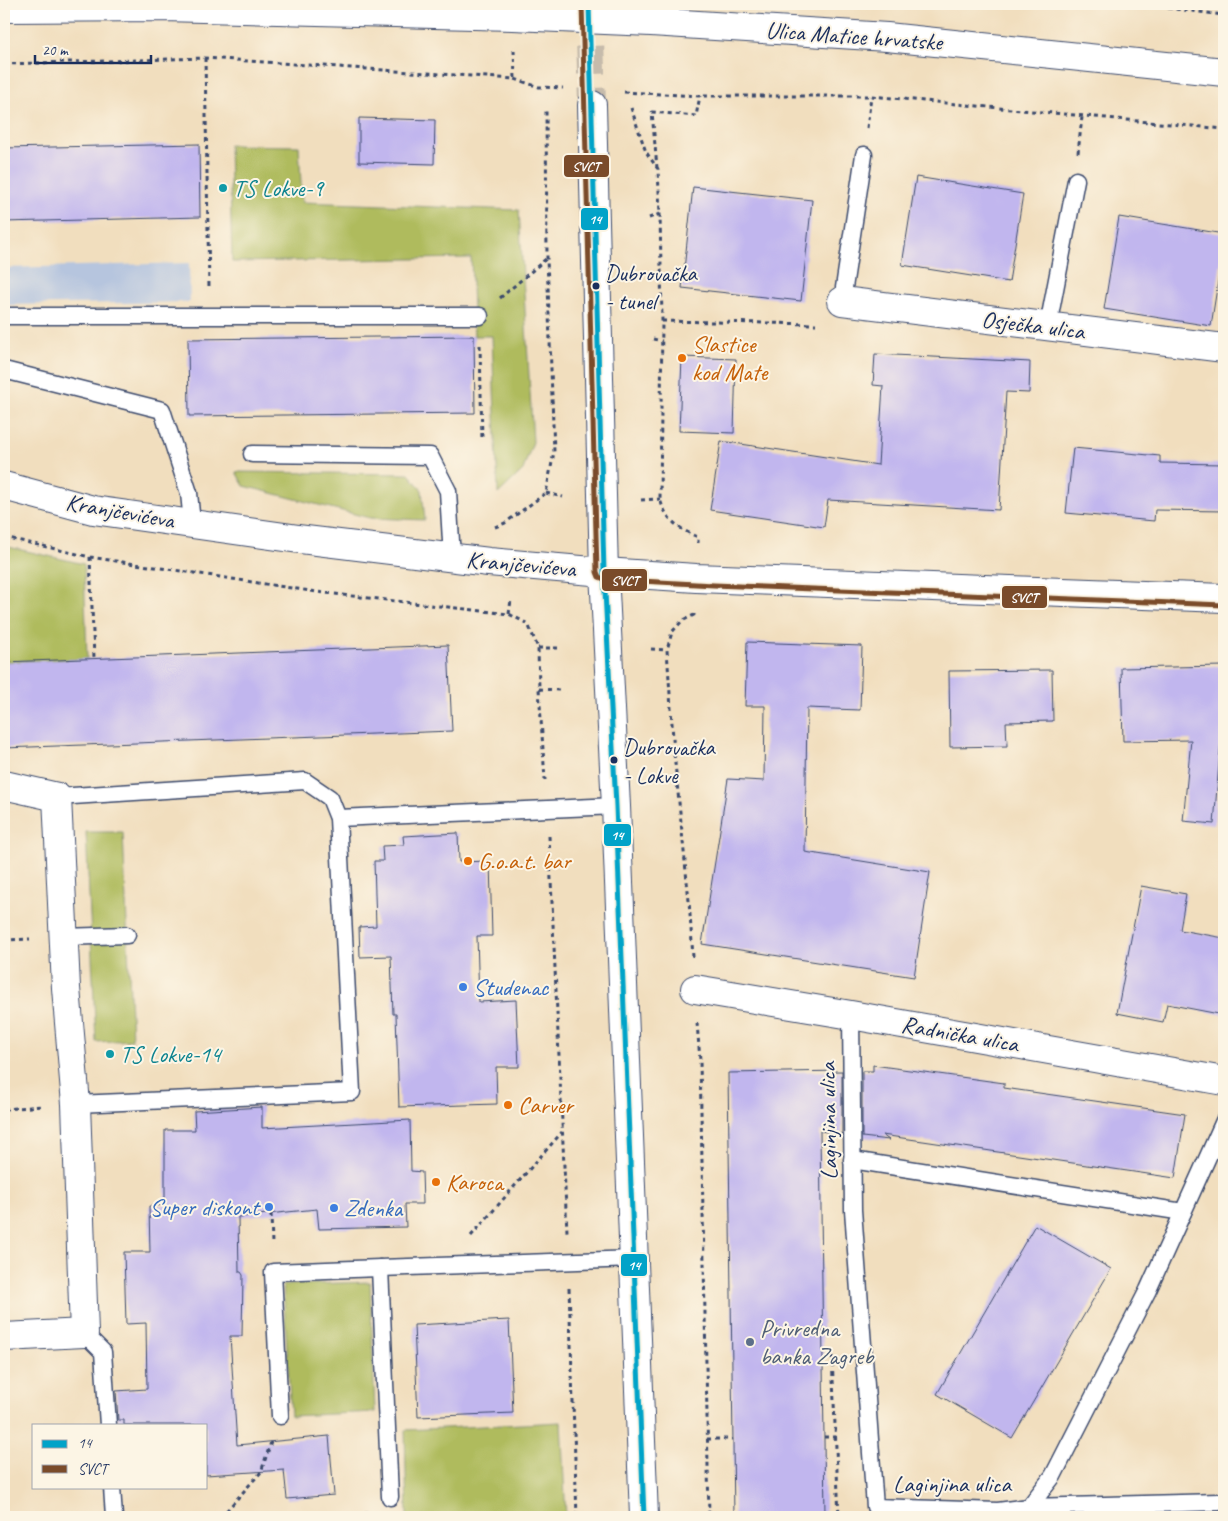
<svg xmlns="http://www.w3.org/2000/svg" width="1228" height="1521" viewBox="0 0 1228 1521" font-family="Caveat,sans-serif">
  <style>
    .industrial { fill: #b6c5de }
    .green { fill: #afbb5d; stroke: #65755e }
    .building { fill: #c1b6ee }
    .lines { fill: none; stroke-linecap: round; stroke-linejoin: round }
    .primary-tunnel { stroke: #c6bbab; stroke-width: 28; stroke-dasharray: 28 14; stroke-linecap: butt }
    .lane-casing { stroke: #3b496c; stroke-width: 19 }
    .street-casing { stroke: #3b496c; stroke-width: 30 }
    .secondary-casing { stroke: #3b496c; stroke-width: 30 }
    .primary-casing { stroke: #3b496c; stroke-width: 30 }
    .path { stroke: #3b496c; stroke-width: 3; stroke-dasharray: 4 4; stroke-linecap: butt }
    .lane { stroke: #fff; stroke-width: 16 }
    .street { stroke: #fff; stroke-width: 28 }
    .secondary { stroke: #fff; stroke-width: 28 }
    .primary { stroke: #fff; stroke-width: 28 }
    .bus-1-casing { stroke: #fcf5e5; stroke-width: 9 }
    .bus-2-casing { stroke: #fcf5e5; stroke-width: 9 }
    .bus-1 { stroke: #01a3c8; stroke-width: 5 }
    .bus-2 { stroke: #7a4b2a; stroke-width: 5 }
    .culture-dot { fill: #0f9aa8; stroke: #fcf5e5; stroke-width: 2 }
    .bus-dot { fill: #1b2f5e; stroke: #fcf5e5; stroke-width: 2 }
    .food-dot { fill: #e8710a; stroke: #fcf5e5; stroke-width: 2 }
    .shop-dot { fill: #3f7fe0; stroke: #fcf5e5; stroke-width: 2 }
    .service-dot { fill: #5c6f8a; stroke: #fcf5e5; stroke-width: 2 }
    .labels { text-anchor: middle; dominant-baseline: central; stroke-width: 4; stroke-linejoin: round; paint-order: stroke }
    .bus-label { font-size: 23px; fill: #1b2f5e; stroke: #fcf5e5; text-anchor: start }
    .street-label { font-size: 24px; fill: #1b2f5e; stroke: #fcf5e5 }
    .culture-label { font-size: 24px; fill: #0d838f; stroke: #fcf5e5; text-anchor: start }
    .food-label { font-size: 24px; fill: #c56008; stroke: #fcf5e5; text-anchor: start }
    .shop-label { font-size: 24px; fill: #366cbe; stroke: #fcf5e5; text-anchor: start }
    .service-label { font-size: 24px; fill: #4e5e75; stroke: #fcf5e5; text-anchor: start }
    .line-badge { stroke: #fcf5e5; stroke-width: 2 }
    .badge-label { font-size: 14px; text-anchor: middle; font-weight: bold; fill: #fff }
  </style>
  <rect width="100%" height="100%" fill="#fcf5e5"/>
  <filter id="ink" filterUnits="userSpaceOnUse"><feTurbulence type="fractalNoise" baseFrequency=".02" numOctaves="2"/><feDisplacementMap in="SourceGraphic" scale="10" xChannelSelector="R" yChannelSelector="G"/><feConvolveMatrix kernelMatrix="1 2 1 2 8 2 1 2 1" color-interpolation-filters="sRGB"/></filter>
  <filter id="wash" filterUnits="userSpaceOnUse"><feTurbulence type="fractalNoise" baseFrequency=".0096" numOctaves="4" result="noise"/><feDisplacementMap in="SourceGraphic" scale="20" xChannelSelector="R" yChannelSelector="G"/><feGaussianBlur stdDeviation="1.12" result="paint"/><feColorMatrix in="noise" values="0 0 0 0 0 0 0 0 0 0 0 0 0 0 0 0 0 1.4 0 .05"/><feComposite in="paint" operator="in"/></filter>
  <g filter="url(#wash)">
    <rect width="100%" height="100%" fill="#f1debe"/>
    <path class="industrial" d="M 189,263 L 190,302 L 4,305 L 4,268 Z"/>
    <g class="green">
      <path d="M 229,145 L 299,146 L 302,202 L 519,210 L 533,442 L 523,470 L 498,494 L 492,336 L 474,336 L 471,258 L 232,262 Z"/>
      <path d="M 236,472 L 409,474 L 422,490 L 425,520 L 370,518 L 244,486 Z"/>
      <path d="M 4,546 L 84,564 L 87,659 L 4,662 Z"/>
      <path d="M 86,832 L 123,832 L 132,1040 L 96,1042 Z"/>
      <path d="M 370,1282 L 375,1412 L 291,1416 L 283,1285 Z"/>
      <path d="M 561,1422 L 566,1517 L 407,1517 L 405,1430 Z"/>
    </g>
    <g id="blocks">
      <g class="building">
        <path d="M 359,118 L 435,120 L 434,164 L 359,162 Z"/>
        <path d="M 199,144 L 200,217 L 4,222 L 4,148 Z"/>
        <path d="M 916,177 L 1023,194 L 1009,282 L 902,265 Z"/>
        <path d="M 693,187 L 812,200 L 801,301 L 682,288 Z"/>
        <path d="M 1119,217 L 1224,234 L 1224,243 L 1211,326 L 1104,309 Z"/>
        <path d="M 474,336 L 475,413 L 189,416 L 188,339 Z"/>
        <path d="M 875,354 L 1030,362 L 1029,393 L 1006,392 L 999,510 L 828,500 L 824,527 L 710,510 L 721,441 L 878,465 L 883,386 L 873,385 Z"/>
        <path d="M 682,357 L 736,359 L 734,433 L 679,431 Z"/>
        <path d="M 1073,448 L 1160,456 L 1160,463 L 1224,464 L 1224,511 L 1155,510 L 1154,521 L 1066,513 Z"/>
        <path d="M 747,642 L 862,646 L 860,710 L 807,708 L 805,852 L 930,872 L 914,977 L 702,944 L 728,779 L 764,781 L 765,706 L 745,706 Z"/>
        <path d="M 448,645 L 452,731 L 4,748 L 4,662 Z"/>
        <path d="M 1224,666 L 1224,739 L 1221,739 L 1214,824 L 1183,821 L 1191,740 L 1123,741 L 1121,668 Z"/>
        <path d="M 1052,670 L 1053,721 L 1006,722 L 1007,746 L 950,747 L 949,671 Z"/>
        <path d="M 458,833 L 459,862 L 490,861 L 492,936 L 477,936 L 479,1002 L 516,1000 L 519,1067 L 496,1067 L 497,1104 L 399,1107 L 396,1014 L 393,1014 L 391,956 L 360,957 L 359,927 L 376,926 L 374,861 L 383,861 L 382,846 L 404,845 L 403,836 Z"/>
        <path d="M 1141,886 L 1186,894 L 1180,930 L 1224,938 L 1224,1015 L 1167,1004 L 1163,1022 L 1117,1013 Z"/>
        <path d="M 873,1065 L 1004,1083 L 1004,1088 L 1185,1114 L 1175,1178 L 882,1135 L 889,1140 L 862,1137 L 862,1071 L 873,1071 Z"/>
        <path d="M 842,1071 L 842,1134 L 820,1131 L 825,1517 L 734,1517 L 728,1073 Z"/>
        <path d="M 262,1107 L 262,1128 L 410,1120 L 411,1171 L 422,1172 L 423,1204 L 405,1204 L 406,1227 L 319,1229 L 317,1209 L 238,1217 L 239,1272 L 241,1272 L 243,1275 L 242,1336 L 230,1336 L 237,1445 L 329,1436 L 334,1495 L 287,1499 L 284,1470 L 206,1475 L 206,1425 L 124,1425 L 124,1420 L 118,1420 L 116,1391 L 147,1389 L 146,1323 L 126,1324 L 124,1252 L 150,1252 L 149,1206 L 165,1205 L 165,1130 L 195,1130 L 194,1111 Z"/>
        <path d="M 1035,1225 L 1111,1269 L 1012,1438 L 937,1394 Z"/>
        <path d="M 509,1320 L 513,1413 L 418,1417 L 414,1325 Z"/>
      </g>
    </g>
  </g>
  <g filter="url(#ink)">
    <use href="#blocks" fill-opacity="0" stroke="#3b496c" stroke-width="1"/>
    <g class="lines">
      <path class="primary-tunnel" d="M 589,4 L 592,105"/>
      <defs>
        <g id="lane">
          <path d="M 842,301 L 864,155"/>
          <path d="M 4,316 L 480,316"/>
          <path d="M 1048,326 L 1076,180"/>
          <path d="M 4,370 L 162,410 L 189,493 L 192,523"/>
          <path d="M 252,454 L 430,456 L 448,491 L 452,558"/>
          <path d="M 57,797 L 305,781 L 330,798 L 338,818 L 352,1092 L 76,1104"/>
          <path d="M 338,818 L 616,806"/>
          <path d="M 63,937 L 127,935"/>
          <path d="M 851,1015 L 853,1210 L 875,1507 L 998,1511 L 1029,1507 L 1053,1476 L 1148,1290 L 1224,1121"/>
          <path d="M 852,1160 L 1183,1212"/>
          <path d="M 84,1333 L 103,1352 L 108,1425"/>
          <path d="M 280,1416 L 273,1272 L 380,1268"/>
          <path d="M 112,1487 L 114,1517"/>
          <path d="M 390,1497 L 380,1268 L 634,1259"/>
          <path d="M 1029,1507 L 1219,1502"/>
        </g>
        <g id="street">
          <path d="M 842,301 L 1224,348"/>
          <path d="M 4,486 L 93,510 L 299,539 L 489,562 L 604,572 L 696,578 L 1224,598"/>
          <path d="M 4,785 L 57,797 L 66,988 L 76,1104 L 84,1333 L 4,1337"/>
          <path d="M 695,989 L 851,1015 L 1224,1081"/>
        </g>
        <path id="secondary" d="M 4,8 L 163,7 L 513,16 L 651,22 L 887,37 L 1224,72"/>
        <path id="primary" d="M 592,105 L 604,572 L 616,806 L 644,1517"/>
      </defs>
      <use href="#lane" class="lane-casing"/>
      <use href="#street" class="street-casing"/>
      <use href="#secondary" class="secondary-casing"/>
      <use href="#primary" class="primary-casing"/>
      <g class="path">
        <path d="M 1136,4 L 1224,15"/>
        <path d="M 514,50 L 515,79"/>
        <path d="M 205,58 L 209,288"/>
        <path d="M 4,64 L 205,58 L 515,79 L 539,87 L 563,88"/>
        <path d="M 624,92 L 700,96 L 871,96 L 1224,129"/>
        <path d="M 631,108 L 646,152 L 658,169 L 660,214 L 662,321 L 660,499 C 666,520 679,529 698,537 L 698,543"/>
        <path d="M 867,128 L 871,96"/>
        <path d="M 1078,153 L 1082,117"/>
        <path d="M 657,168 L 652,112 L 696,116 L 700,96"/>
        <path d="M 649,218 L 660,214"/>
        <path d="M 500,298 L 547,258"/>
        <path d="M 662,321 L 816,324"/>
        <path d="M 653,339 L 662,341"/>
        <path d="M 480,345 L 482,440"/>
        <path d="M 546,493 L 563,497"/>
        <path d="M 641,500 L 660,499"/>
        <path d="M 495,527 L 505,523 L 546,493 L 554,452 L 547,258 L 546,108"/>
        <path d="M 4,537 L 90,557 L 317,592 L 509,614 L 528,624 L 538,648 L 539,689 L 545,780"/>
        <path d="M 90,557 L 94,658"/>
        <path d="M 509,614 L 511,600"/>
        <path d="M 538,648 L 558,648"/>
        <path d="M 651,649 L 667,650"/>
        <path d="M 539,689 L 559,690"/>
        <path d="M 549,836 L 567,1232"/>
        <path d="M 4,940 L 30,939"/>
        <path d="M 693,957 L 689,901 L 674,753 L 667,650 L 672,632 L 682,621 L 694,615 L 694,612"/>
        <path d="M 697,1023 L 700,1060 L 709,1517"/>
        <path d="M 4,1109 L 43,1106"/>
        <path d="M 271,1214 L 272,1244"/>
        <path d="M 471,1236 L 562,1132"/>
        <path d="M 569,1288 L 577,1517"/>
        <path d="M 832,1356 L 839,1517"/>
        <path d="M 824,1437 L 836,1437"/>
        <path d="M 707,1439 L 732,1439"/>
        <path d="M 221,1517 L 261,1472 L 271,1442"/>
        <path d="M 339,1517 L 368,1513"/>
      </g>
      <use href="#lane" class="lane"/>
      <use href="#street" class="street"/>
      <use href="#secondary" class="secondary"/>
      <use href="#primary" class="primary"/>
      <defs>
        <path id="bus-1" d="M 589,4 L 604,572 L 616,806 L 644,1517"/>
        <path id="bus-2" d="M 582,4 L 597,572 L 599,577 L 604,579 L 714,585 L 1224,605"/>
      </defs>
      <use href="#bus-1" class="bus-1-casing"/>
      <use href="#bus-2" class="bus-2-casing"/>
      <use href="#bus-1" class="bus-1"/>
      <use href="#bus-2" class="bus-2"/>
    </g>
  </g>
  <g class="culture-dot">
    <circle cx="223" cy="188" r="5"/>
    <circle cx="110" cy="1054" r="5"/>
  </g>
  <g class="bus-dot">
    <circle cx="596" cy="286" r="4.5"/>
    <circle cx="614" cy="760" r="4.5"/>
  </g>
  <g class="food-dot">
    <circle cx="682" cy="358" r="5"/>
    <circle cx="468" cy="861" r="5"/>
    <circle cx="508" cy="1105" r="5"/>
    <circle cx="436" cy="1182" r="5"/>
  </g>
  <g class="shop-dot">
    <circle cx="463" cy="987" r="5"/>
    <circle cx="269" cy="1207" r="5"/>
    <circle cx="334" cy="1208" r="5"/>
  </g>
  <circle class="service-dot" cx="750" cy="1342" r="5"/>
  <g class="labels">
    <g class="bus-label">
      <text x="605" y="273">Dubrovačka<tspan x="605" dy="28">- tunel</tspan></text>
      <text x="623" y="747">Dubrovačka<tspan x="623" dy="28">- Lokve</tspan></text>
    </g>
    <g class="street-label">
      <text transform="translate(854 36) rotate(4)">Ulica Matice hrvatske</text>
      <text transform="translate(1033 325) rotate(7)">Osječka ulica</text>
      <text transform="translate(120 511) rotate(10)">Kranjčevićeva</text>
      <text transform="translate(521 564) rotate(5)">Kranjčevićeva</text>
      <text transform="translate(960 1034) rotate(10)">Radnička ulica</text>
      <text transform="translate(828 1121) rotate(-91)">Laginjina ulica</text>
      <text x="952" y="1484">Laginjina ulica</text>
    </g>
    <g class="culture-label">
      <text x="233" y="188">TS Lokve-9</text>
      <text x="120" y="1054">TS Lokve-14</text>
    </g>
    <g class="food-label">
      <text x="692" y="344">Slastice<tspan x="692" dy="28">kod Mate</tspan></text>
      <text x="478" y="861">G.o.a.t. bar</text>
      <text x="518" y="1105">Carver</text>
      <text x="446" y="1182">Karoca</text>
    </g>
    <g class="shop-label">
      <text x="473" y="987">Studenac</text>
      <text x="259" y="1207" text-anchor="end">Super diskont</text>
      <text x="344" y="1208">Zdenka</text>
    </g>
    <g class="service-label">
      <text x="760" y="1328">Privredna<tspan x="760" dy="28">banka Zagreb</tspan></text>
    </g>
  </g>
  <g class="line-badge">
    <rect x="563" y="154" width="47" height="24" rx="5" fill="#7a4b2a"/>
    <rect x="580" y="207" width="29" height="24" rx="5" fill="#01a3c8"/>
    <rect x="601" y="568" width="47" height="24" rx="5" fill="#7a4b2a"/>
    <rect x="1001" y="585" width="47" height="24" rx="5" fill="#7a4b2a"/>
    <rect x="603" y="823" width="29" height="24" rx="5" fill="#01a3c8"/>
    <rect x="620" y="1253" width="28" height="24" rx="5" fill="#01a3c8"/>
  </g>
  <g class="badge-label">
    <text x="586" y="171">SVCT</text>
    <text x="595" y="224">14</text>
    <text x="625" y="585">SVCT</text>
    <text x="1024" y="602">SVCT</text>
    <text x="617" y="840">14</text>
    <text x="634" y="1270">14</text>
  </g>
  <rect width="1228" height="1521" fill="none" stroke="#fcf5e5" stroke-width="20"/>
  <rect x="32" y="1424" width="175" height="65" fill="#fcf5e5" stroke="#a2a6af"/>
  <rect x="42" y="1440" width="25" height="8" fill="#01a3c8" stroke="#a2a6af"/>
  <text x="78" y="1448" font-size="15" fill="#1b2f5e">14</text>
  <rect x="42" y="1465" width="25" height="8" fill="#7a4b2a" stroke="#a2a6af"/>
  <text x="78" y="1474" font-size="15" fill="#1b2f5e">SVCT</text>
  <path d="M35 55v8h116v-8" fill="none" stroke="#1b2f5e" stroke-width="2.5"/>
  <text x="42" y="55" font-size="15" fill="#1b2f5e" stroke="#fcf5e5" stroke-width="4" paint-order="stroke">20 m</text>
</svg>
